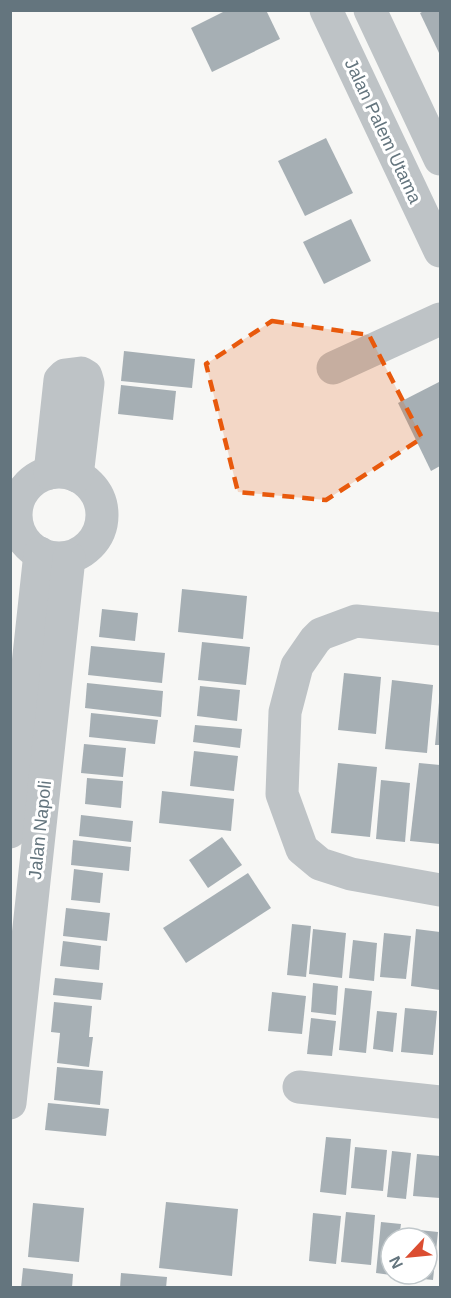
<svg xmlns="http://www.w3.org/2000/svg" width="451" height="1298" viewBox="0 0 451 1298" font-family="Arial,sans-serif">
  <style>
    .building { fill: #a6afb4 }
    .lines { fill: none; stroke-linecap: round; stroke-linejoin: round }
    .street { stroke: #bec3c6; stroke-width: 33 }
    .marked { fill: #e8590c; fill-opacity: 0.2; stroke: #e8590c; stroke-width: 4.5; stroke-dasharray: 12 8; stroke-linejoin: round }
    .labels { text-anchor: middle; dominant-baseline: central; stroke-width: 6; stroke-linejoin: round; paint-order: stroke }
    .street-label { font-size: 18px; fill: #64757e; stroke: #fff }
  </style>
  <rect width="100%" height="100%" fill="#f7f7f5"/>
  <g class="building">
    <path d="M 227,10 L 266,10 L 280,39 L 212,72 L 191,28 Z"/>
    <path d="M 426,10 L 440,10 L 440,55 L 420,13 Z"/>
    <path d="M 326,138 L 353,193 L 305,216 L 278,161 Z"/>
    <path d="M 351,219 L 371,261 L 324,284 L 303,242 Z"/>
    <path d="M 124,351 L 195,359 L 192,388 L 121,381 Z"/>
    <path d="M 439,382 L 440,466 L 431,471 L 398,403 Z"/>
    <path d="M 121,385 L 176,391 L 173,420 L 118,414 Z"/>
    <path d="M 182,589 L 247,596 L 243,639 L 178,632 Z"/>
    <path d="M 102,609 L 138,613 L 135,641 L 99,637 Z"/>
    <path d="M 202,642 L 250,647 L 246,685 L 198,680 Z"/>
    <path d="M 91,646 L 165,653 L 162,683 L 88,675 Z"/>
    <path d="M 344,673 L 381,677 L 376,734 L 338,730 Z"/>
    <path d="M 392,680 L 433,685 L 427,753 L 385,749 Z"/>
    <path d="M 87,683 L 163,691 L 161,717 L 85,708 Z"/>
    <path d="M 200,686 L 240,690 L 237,721 L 197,716 Z"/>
    <path d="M 439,702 L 440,702 L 440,745 L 435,745 Z"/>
    <path d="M 91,713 L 158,720 L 155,744 L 89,737 Z"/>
    <path d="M 195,725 L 242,729 L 240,748 L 193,742 Z"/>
    <path d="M 84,744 L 126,748 L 123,777 L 81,773 Z"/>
    <path d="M 194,751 L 238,756 L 234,791 L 190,786 Z"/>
    <path d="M 338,763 L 377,767 L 370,837 L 331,833 Z"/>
    <path d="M 419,763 L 440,765 L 440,844 L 410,841 Z"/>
    <path d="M 87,778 L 123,781 L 121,808 L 85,804 Z"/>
    <path d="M 381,780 L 410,783 L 405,842 L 376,839 Z"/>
    <path d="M 162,791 L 234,799 L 231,831 L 159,823 Z"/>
    <path d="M 81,815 L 133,821 L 131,842 L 79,836 Z"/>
    <path d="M 222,837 L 242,865 L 208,888 L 189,860 Z"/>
    <path d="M 73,840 L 131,847 L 129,871 L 71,865 Z"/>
    <path d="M 74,869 L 103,873 L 100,903 L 71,900 Z"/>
    <path d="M 248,873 L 271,908 L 186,963 L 163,928 Z"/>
    <path d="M 66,908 L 110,913 L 107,941 L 63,936 Z"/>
    <path d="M 292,924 L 311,926 L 306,977 L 287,975 Z"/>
    <path d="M 313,929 L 346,933 L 342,978 L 309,974 Z"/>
    <path d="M 416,929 L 440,932 L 440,990 L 411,986 Z"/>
    <path d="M 384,933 L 411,936 L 406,979 L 380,977 Z"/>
    <path d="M 353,940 L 377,943 L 374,981 L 349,978 Z"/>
    <path d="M 63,941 L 101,946 L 99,970 L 60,966 Z"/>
    <path d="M 55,978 L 103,983 L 101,1000 L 53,995 Z"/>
    <path d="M 313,983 L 338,986 L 336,1015 L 311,1012 Z"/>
    <path d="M 345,988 L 372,991 L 366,1053 L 339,1050 Z"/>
    <path d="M 272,992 L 306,996 L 302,1034 L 268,1031 Z"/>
    <path d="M 54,1002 L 92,1006 L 89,1037 L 93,1037 L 89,1067 L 57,1063 L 60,1033 L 51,1032 Z"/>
    <path d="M 405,1008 L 437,1011 L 433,1055 L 401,1052 Z"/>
    <path d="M 377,1011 L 397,1013 L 393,1052 L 373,1049 Z"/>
    <path d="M 311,1018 L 336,1021 L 332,1056 L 307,1054 Z"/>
    <path d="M 57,1067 L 103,1071 L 100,1105 L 54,1100 Z"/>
    <path d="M 48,1103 L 109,1109 L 106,1136 L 45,1130 Z"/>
    <path d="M 326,1137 L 351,1139 L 346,1195 L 320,1192 Z"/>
    <path d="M 355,1147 L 387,1150 L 383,1191 L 351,1188 Z"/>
    <path d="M 392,1151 L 411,1153 L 406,1199 L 387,1197 Z"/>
    <path d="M 417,1154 L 440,1156 L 440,1198 L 413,1196 Z"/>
    <path d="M 166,1202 L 238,1209 L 232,1276 L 159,1268 Z"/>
    <path d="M 33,1203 L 84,1208 L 79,1262 L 28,1257 Z"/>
    <path d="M 346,1212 L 375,1215 L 371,1265 L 341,1262 Z"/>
    <path d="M 313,1213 L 341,1216 L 336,1264 L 309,1261 Z"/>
    <path d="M 381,1222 L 401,1224 L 399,1238 L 391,1238 L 391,1275 L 376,1273 Z"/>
    <path d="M 410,1229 L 438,1232 L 433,1280 L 405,1277 L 405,1274 L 427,1274 L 427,1238 L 409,1238 Z"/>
    <path d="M 23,1268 L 73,1274 L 72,1288 L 21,1288 Z"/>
    <path d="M 121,1273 L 167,1277 L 166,1288 L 120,1288 Z"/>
  </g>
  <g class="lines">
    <g class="street">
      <path d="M 326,10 L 440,251"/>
      <path d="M 370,10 L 440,159"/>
      <path d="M 333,368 L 440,319"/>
      <circle cx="59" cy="515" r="43"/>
      <path d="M 50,473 L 60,380 L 65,375 L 81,373 L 86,376 L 88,383 L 77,476"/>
      <path d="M 440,629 L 356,621 L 321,634 L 315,640 L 297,666 L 285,712 L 282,794 L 302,849 L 320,864 L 351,874 L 440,890"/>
      <path d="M 10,832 L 40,553"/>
      <path d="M 299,1087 L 440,1102"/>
      <path d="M 10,1103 L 69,558"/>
    </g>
  </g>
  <path class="marked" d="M 272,321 L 369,335 L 422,438 L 326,500 L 238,492 L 206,364 Z"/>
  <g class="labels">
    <g class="street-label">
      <text transform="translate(383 131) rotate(65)">Jalan Palem Utama</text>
      <text transform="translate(40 830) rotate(-84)">Jalan Napoli</text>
    </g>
  </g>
  <rect width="451" height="1298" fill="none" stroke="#64757e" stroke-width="24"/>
  <g transform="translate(409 1256) rotate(244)"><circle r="28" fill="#ffffff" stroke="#c1c8cb" stroke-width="1.5"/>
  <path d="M0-4.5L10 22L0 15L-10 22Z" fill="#db4d31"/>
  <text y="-9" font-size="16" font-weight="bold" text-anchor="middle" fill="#64757e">N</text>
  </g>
</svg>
